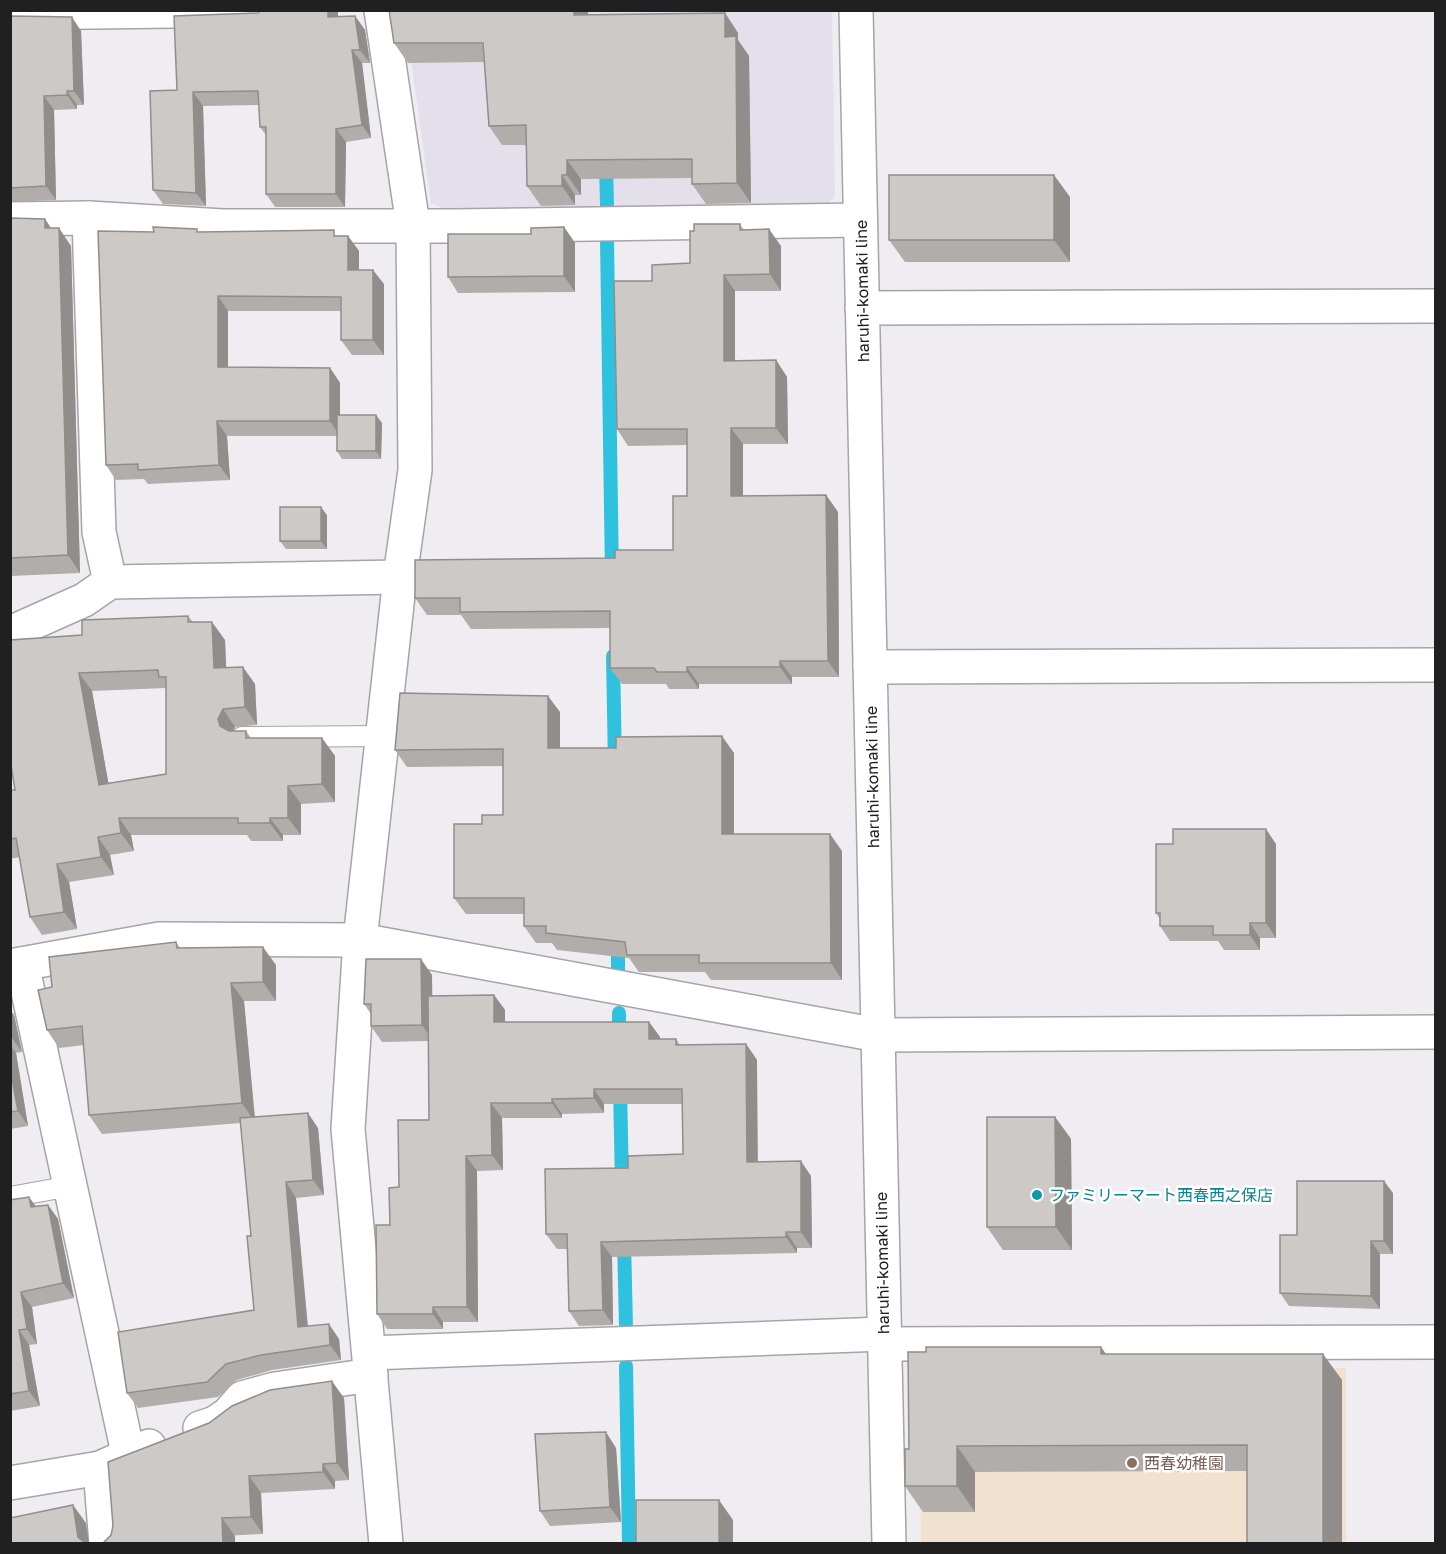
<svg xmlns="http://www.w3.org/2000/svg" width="1446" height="1554" viewBox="0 0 1446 1554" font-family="'Golos Text','Noto Sans JP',sans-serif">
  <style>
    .built { fill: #e3e0eb }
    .education { fill: #f1e2cf }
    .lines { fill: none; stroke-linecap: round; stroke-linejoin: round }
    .stream { stroke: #2fc2df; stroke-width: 14 }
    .service-casing { stroke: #a6a4a8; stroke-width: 22 }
    .minor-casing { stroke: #a6a4a8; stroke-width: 36 }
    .secondary-casing { stroke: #a6a4a8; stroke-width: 36 }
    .service { stroke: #fff; stroke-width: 20 }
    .minor { stroke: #fff; stroke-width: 33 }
    .secondary { stroke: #fff; stroke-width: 33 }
    .wall { fill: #b0adab; fill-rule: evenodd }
    .shaded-wall { fill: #908d8b }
    .building { fill: #cdc9c7; stroke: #908d8b; stroke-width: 1.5; fill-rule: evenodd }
    .culture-dot { fill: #0f9aa8; stroke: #fff; stroke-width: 2 }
    .education-dot { fill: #8d6e63; stroke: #fff; stroke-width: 2 }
    .labels { text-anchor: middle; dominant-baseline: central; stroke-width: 5; stroke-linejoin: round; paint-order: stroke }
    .street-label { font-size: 16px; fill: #202021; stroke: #fff }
    .culture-label { font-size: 16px; fill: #0d838f; stroke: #fff; text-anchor: start }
    .education-label { font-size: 16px; fill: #785e54; stroke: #fff; text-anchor: start }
  </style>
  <rect width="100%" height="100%" fill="#efedf1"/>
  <path class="built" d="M 404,11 L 832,11 L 835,197 L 825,206 L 447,210 L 431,203 Z"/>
  <path class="education" d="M 1346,1368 L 1346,1543 L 921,1543 L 918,1383 L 933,1369 Z"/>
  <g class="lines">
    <g class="stream">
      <path d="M 606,163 L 607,205"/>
      <path d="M 607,239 L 612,576"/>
      <path d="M 613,656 L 615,765"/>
      <path d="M 618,940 L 618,970"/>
      <path d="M 619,1013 L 619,1038"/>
      <path d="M 620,1087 L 622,1185"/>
      <path d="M 624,1240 L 626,1327"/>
      <path d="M 626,1366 L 629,1544"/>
    </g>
    <defs>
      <g id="service">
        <path d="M 242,737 L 384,736"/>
        <path d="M 10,1197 L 71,1186"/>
      </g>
      <g id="minor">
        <path d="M 381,10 L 413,225 L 415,470 L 400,577 L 360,940 L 348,1129 L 386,1544"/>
        <path d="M 10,13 L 259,10"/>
        <path d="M 89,218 L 99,532 L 110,582"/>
        <path d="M 10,219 L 89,218 L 223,226 L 454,226 L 860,220"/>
        <path d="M 862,308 L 1436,306"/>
        <path d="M 10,633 L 84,600 L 110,582 L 400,577"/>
        <path d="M 870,667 L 1436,665"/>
        <path d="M 22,964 L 128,1453"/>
        <path d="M 10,966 L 159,939 L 360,940 L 878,1035 L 1436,1032"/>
        <path d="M 884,1344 L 1436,1342"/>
        <path d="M 369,1353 L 884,1334"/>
        <path d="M 200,1428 L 215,1423 L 228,1414 L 242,1398 L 275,1389 L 371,1375"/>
        <path d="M 100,1468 L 106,1544"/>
        <path d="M 10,1483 L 100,1468 L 149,1446"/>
      </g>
      <path id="secondary" d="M 856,10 L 889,1544"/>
    </defs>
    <use href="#service" class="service-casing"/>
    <use href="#minor" class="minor-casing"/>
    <use href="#secondary" class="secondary-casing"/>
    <use href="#service" class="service"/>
    <use href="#minor" class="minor"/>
    <use href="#secondary" class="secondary"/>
  </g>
  <g class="wall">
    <path d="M 389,10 L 588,10 L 588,15 L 725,13 L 738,33 L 738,40 L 749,56 L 751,203 L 706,204 L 692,184 L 692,178 L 581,179 L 581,195 L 575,195 L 575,205 L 541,206 L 527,186 L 527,145 L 502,145 L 489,126 L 484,62 L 408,63 L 394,43 Z"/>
    <path d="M 258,13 L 338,17 L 355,16 L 365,30 L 370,63 L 362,63 L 371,138 L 346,142 L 345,207 L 275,207 L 266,194 L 266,135 L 260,127 L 259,105 L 203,106 L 206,206 L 163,204 L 153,190 L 177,90 Z"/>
    <path d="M 10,16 L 81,31 L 84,105 L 77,105 L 77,109 L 54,110 L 56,200 L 10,202 Z"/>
    <path d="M 1070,197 L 1070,262 L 905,262 L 889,240 Z"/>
    <path d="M 10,218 L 45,219 L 50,228 L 71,246 L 80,573 L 10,576 Z"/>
    <path d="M 740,224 L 744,230 L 781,246 L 781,291 L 735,291 L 735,361 L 776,360 L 787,377 L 788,444 L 743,444 L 743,496 L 826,495 L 838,512 L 839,677 L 792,677 L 792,684 L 699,684 L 699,689 L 669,689 L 666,684 L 622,684 L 610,668 L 610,628 L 471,629 L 461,615 L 427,615 L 415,598 L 615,558 L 673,550 L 687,496 L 687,445 L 628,446 L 617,429 L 652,281 L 690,263 Z"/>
    <path d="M 564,227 L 575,243 L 575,292 L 458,293 L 448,277 L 531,234 Z"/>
    <path d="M 154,232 L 199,232 L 348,236 L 359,251 L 359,270 L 384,284 L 384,355 L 352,355 L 341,340 L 341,311 L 228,311 L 228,367 L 330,368 L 340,383 L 340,415 L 382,423 L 381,459 L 342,459 L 337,451 L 337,436 L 227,436 L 230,480 L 148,484 L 144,479 L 116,480 L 106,465 Z"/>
    <path d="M 327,515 L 327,549 L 286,549 L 280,541 Z"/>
    <path d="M 188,616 L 193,622 L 225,640 L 226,667 L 255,684 L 257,725 L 235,727 L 233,731 L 246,731 L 251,738 L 322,738 L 335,756 L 335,802 L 301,804 L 301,835 L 283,835 L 283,841 L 251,841 L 247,835 L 131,835 L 134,851 L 110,855 L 114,875 L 69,882 L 77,929 L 42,935 L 30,917 L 20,857 L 10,859 L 10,790 L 15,790 L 82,635 ZM 166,688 L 166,774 L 108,783 L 92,691 Z"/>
    <path d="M 560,712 L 560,748 L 734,753 L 734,834 L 842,851 L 842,980 L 711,980 L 705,972 L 639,972 L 629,958 L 557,950 L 552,943 L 536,943 L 524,926 L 524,914 L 466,914 L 454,898 L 482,824 L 503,815 L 503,766 L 407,767 L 395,750 Z"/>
    <path d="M 1276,844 L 1276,938 L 1260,938 L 1260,950 L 1224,950 L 1218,941 L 1170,941 L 1160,926 L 1160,919 L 1156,913 Z"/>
    <path d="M 176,942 L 180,948 L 276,965 L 276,1001 L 244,1001 L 255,1117 L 318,1128 L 324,1195 L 296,1198 L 308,1326 L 339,1339 L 341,1360 L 272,1370 L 237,1380 L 218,1397 L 138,1408 L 127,1393 L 254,1310 L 251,1236 L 241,1123 L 102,1134 L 89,1115 L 84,1045 L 59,1048 L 47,1030 L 52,987 Z"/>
    <path d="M 432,975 L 432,996 L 494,995 L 505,1010 L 505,1022 L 649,1022 L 660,1037 L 660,1039 L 676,1039 L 680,1045 L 746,1044 L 757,1060 L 757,1162 L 811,1176 L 812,1248 L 797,1248 L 797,1253 L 612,1257 L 613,1325 L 579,1326 L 569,1311 L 568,1249 L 557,1249 L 546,1234 L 628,1168 L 683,1154 L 682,1104 L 604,1104 L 604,1113 L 562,1114 L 562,1118 L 502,1118 L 503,1170 L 477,1171 L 478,1322 L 443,1322 L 443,1329 L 387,1329 L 377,1314 L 390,1225 L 399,1187 L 429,1120 L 428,1041 L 382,1042 L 371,1026 L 371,1014 L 364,1004 Z"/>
    <path d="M 10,1010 L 14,1015 L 22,1052 L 16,1053 L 28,1126 L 10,1129 Z"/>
    <path d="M 1055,1117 L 1071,1139 L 1072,1250 L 1003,1250 L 987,1227 Z"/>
    <path d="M 1393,1193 L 1393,1254 L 1380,1254 L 1380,1309 L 1289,1306 L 1280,1293 L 1297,1235 Z"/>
    <path d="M 10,1200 L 36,1206 L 48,1205 L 58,1219 L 74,1298 L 32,1307 L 37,1344 L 29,1345 L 40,1406 L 10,1411 Z"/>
    <path d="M 1106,1354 L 1342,1380 L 1342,1544 L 1247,1471 L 975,1472 L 975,1512 L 923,1512 L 905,1486 L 909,1449 Z"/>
    <path d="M 344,1398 L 349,1480 L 335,1481 L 335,1489 L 261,1493 L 263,1534 L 104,1542 Z"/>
    <path d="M 616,1448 L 621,1522 L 550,1526 L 540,1511 Z"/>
  </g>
  <g class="shaded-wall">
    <path d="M 328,10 L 338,10 L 338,31 L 328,17 Z"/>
    <path d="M 574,10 L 588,10 L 588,35 L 574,15 Z"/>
    <path d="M 725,13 L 738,33 L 738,40 L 749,56 L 751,203 L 737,183 L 725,37 Z"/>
    <path d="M 355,16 L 365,30 L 370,63 L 360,50 Z"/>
    <path d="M 72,17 L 81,31 L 84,105 L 74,91 Z"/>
    <path d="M 352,50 L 362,63 L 371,138 L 362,125 Z"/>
    <path d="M 67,91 L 77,105 L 77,109 L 67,95 Z"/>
    <path d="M 193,92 L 203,106 L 206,206 L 196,193 Z"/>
    <path d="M 44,96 L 54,110 L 56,200 L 46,186 Z"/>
    <path d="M 336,129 L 346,142 L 345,207 L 336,194 Z"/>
    <path d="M 567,160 L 581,179 L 581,195 L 567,175 Z"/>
    <path d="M 562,175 L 575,195 L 575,205 L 562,186 Z"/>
    <path d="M 1054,175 L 1070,197 L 1070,262 L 1054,240 Z"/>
    <path d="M 45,219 L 57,237 L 45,228 Z"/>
    <path d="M 564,227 L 575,243 L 575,292 L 564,276 Z"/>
    <path d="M 59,228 L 71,246 L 80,573 L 68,555 Z"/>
    <path d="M 769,229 L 781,246 L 781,291 L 770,274 Z"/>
    <path d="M 348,236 L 359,251 L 359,284 L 348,270 Z"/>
    <path d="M 373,270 L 384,284 L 384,355 L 373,340 Z"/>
    <path d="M 724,275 L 735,291 L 735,377 L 724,361 Z"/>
    <path d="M 218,296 L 228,311 L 228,382 L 218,367 Z"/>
    <path d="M 776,360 L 787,377 L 788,444 L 776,428 Z"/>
    <path d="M 330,368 L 340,383 L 340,436 L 330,421 Z"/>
    <path d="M 376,415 L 382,423 L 381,459 L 376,451 Z"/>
    <path d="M 217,421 L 227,436 L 230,480 L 219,465 Z"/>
    <path d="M 731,428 L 743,444 L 743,513 L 731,496 Z"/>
    <path d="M 826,495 L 838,512 L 839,677 L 828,661 Z"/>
    <path d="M 321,507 L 327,515 L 327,549 L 321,541 Z"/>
    <path d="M 212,622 L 225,640 L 227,685 L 214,668 Z"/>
    <path d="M 780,661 L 792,677 L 792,684 L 780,667 Z"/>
    <path d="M 243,667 L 255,684 L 257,725 L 245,707 Z"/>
    <path d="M 687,667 L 699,684 L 699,689 L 687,672 Z"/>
    <path d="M 79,673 L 92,691 L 112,803 L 99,785 Z"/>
    <path d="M 548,696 L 560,712 L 560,765 L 548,748 Z"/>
    <path d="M 223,709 L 235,727 L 230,736 L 220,726 L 218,719 Z"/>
    <path d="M 722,736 L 734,753 L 734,851 L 722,834 Z"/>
    <path d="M 322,738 L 335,756 L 335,802 L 322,784 Z"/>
    <path d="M 288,786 L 301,804 L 301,835 L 288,818 Z"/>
    <path d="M 119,818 L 131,835 L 134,851 L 121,833 Z"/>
    <path d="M 270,818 L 283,835 L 283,841 L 270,823 Z"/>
    <path d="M 1266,829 L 1276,844 L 1276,938 L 1266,923 Z"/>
    <path d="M 830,834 L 842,851 L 842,980 L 831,963 Z"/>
    <path d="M 98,837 L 110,855 L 114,875 L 101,857 Z"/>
    <path d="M 57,864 L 69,882 L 77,929 L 64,912 Z"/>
    <path d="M 1250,923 L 1260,938 L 1260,950 L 1250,935 Z"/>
    <path d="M 263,947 L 276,965 L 276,1001 L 263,982 Z"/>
    <path d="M 421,959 L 432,975 L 433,1041 L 422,1025 Z"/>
    <path d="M 231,983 L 244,1001 L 255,1122 L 242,1103 Z"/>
    <path d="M 494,995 L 505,1010 L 505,1038 L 494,1022 Z"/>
    <path d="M 10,1010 L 14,1015 L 22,1052 L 12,1038 L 10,1033 Z"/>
    <path d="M 649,1022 L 660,1037 L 660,1054 L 649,1039 Z"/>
    <path d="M 746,1044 L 757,1060 L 758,1177 L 747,1162 Z"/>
    <path d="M 10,1045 L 16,1053 L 28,1126 L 18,1111 L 10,1068 Z"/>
    <path d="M 594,1089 L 604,1104 L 604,1113 L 594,1098 Z"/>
    <path d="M 552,1099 L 562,1114 L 562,1118 L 552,1103 Z"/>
    <path d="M 491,1103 L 502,1118 L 503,1170 L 492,1155 Z"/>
    <path d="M 308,1113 L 318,1128 L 324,1195 L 313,1180 Z"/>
    <path d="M 1055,1117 L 1071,1139 L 1072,1250 L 1056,1227 Z"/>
    <path d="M 466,1156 L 477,1171 L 478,1322 L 467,1307 Z"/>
    <path d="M 801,1161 L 811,1176 L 812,1248 L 801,1232 Z"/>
    <path d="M 1384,1181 L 1393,1193 L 1393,1254 L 1384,1241 Z"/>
    <path d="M 286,1182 L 296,1198 L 309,1342 L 298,1327 Z"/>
    <path d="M 29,1197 L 40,1212 L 31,1207 Z"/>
    <path d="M 48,1205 L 58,1219 L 74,1298 L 63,1283 Z"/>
    <path d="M 786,1232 L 797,1248 L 797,1253 L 786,1237 Z"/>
    <path d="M 1371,1241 L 1380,1254 L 1380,1309 L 1371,1296 Z"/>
    <path d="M 601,1242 L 612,1257 L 613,1325 L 603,1310 Z"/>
    <path d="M 21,1292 L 32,1307 L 37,1344 L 27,1329 Z"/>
    <path d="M 433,1307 L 443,1322 L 443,1329 L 433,1314 Z"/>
    <path d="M 329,1324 L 339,1339 L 341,1360 L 330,1345 Z"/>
    <path d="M 19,1330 L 29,1345 L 40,1406 L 29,1391 Z"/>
    <path d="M 1101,1347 L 1120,1373 L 1101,1354 Z"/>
    <path d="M 1323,1354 L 1342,1380 L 1342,1544 L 1323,1544 Z"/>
    <path d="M 332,1381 L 344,1398 L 349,1480 L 337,1463 Z"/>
    <path d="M 606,1432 L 616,1448 L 621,1522 L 610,1507 Z"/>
    <path d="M 957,1446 L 975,1472 L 975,1512 L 957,1486 Z"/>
    <path d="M 323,1464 L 335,1481 L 335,1489 L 323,1472 Z"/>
    <path d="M 249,1476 L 261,1493 L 263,1534 L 251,1517 Z"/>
    <path d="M 719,1500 L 733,1520 L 733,1544 L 719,1544 Z"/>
    <path d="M 73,1505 L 86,1523 L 89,1544 L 83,1544 L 78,1537 Z"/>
    <path d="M 222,1518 L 235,1536 L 235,1544 L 223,1544 Z"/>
  </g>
  <g class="building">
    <path d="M 261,10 L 328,10 L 328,17 L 355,16 L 360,50 L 352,50 L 362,125 L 336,129 L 336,194 L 266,194 L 266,127 L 260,127 L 258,91 L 193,92 L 196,193 L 153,190 L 150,91 L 177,90 L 174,16 L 258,13 Z"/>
    <path d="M 389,10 L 574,10 L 574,15 L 725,13 L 725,37 L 736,36 L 737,183 L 692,184 L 692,159 L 567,160 L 567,175 L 562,175 L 562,186 L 527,186 L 526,125 L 489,126 L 483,43 L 394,43 Z"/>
    <path d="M 10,16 L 72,17 L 74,91 L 67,91 L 67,95 L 44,96 L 46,186 L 10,188 Z"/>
    <rect x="889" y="175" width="165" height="65"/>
    <path d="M 10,218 L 45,219 L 45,228 L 59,228 L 68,555 L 10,558 Z"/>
    <path d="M 694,224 L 740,224 L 740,230 L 769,229 L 770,274 L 724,275 L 724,361 L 776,360 L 776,428 L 731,428 L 731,496 L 826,495 L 828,661 L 780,661 L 780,667 L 687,667 L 687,672 L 657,672 L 654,668 L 610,668 L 610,611 L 460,612 L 460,598 L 415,598 L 415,560 L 615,558 L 615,550 L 673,550 L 673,496 L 687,496 L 687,429 L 617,429 L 614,281 L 652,281 L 652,265 L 690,263 L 690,231 L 694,231 Z"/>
    <path d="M 153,227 L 197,229 L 197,232 L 334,230 L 334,236 L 348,236 L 348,270 L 373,270 L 373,340 L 341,340 L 341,297 L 218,296 L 218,367 L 330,368 L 330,421 L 217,421 L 219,465 L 138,470 L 138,464 L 106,465 L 98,231 L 154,232 Z"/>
    <path d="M 564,227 L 564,276 L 448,277 L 448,234 L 531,234 L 531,228 Z"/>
    <rect x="337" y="415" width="39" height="36"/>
    <rect x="280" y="507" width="41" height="34"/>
    <path d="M 188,616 L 188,622 L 212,622 L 214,668 L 243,667 L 245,707 L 223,709 L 218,719 L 220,726 L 229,731 L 246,731 L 246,738 L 322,738 L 322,784 L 288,786 L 288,818 L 270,818 L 270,823 L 238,823 L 238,818 L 119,818 L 121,833 L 98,837 L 101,857 L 57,864 L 64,912 L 30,917 L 16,838 L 10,839 L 10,790 L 15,790 L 10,759 L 10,640 L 82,635 L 82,620 ZM 158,670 L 159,677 L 166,677 L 166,774 L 99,785 L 79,673 Z"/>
    <path d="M 400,693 L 548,696 L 548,748 L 616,748 L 616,737 L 722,736 L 722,834 L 830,834 L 831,963 L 699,963 L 699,955 L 627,955 L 625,942 L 546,933 L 546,926 L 524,926 L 524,898 L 454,898 L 454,824 L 482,824 L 482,815 L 503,815 L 503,749 L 395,750 Z"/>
    <path d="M 1173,829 L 1266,829 L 1266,923 L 1250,923 L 1250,935 L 1213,935 L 1213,926 L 1160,926 L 1160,913 L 1156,913 L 1156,844 L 1173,844 Z"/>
    <path d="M 176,942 L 177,948 L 263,947 L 263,982 L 231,983 L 242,1103 L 89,1115 L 82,1026 L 47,1030 L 38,990 L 52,987 L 49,957 Z"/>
    <path d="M 366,959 L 421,959 L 422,1025 L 371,1026 L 371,1004 L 364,1004 Z"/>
    <path d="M 494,995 L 494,1022 L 649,1022 L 649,1039 L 676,1039 L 676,1045 L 746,1044 L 747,1162 L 801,1161 L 801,1232 L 786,1232 L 786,1237 L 601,1242 L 603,1310 L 569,1311 L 567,1234 L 546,1234 L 545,1169 L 628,1168 L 628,1156 L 683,1154 L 682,1089 L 594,1089 L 594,1098 L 552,1099 L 552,1103 L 491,1103 L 492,1155 L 466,1156 L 467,1307 L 433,1307 L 433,1314 L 377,1314 L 376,1225 L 390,1225 L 389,1188 L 399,1187 L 398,1120 L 429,1120 L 428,996 Z"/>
    <path d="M 10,1068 L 18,1111 L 10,1112 Z"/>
    <path d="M 308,1113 L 313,1180 L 286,1182 L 298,1327 L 329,1324 L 330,1345 L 261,1355 L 226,1364 L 207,1382 L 127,1393 L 118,1332 L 254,1310 L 247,1236 L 251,1236 L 240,1118 Z"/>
    <path d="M 987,1117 L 1055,1117 L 1056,1227 L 987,1227 Z"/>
    <path d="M 1297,1181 L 1384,1181 L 1384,1241 L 1371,1241 L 1371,1296 L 1280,1293 L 1280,1235 L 1297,1235 Z"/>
    <path d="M 29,1197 L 31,1207 L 48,1205 L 63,1283 L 21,1292 L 27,1329 L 19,1330 L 29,1391 L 10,1394 L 10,1200 Z"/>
    <path d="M 926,1347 L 1101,1347 L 1101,1354 L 1323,1354 L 1323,1544 L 1247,1544 L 1247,1445 L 957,1446 L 957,1486 L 905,1486 L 905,1449 L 909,1449 L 908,1352 L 926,1352 Z"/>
    <path d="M 332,1381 L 337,1463 L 323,1464 L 323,1472 L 249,1476 L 251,1517 L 222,1518 L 223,1544 L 101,1544 L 104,1542 L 111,1535 L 113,1526 L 108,1462 L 209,1423 L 232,1406 L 270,1390 Z"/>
    <path d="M 606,1432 L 610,1507 L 540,1511 L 535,1434 Z"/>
    <rect x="636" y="1500" width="83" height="44"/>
    <path d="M 73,1505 L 78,1537 L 86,1544 L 10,1544 L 10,1518 Z"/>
  </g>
  <circle class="culture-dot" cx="1037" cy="1195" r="6"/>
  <circle class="education-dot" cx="1132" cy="1463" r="6"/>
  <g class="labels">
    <g class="street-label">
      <text transform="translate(862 291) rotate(-91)">haruhi-komaki line</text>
      <text transform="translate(872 777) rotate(-91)">haruhi-komaki line</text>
      <text transform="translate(882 1263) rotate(-91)">haruhi-komaki line</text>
    </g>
    <g class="culture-label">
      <text x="1049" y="1195">ファミリーマート西春西之保店</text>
    </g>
    <g class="education-label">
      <text x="1144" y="1463">西春幼稚園</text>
    </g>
  </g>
  <rect width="1446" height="1554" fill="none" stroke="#202021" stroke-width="24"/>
</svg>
